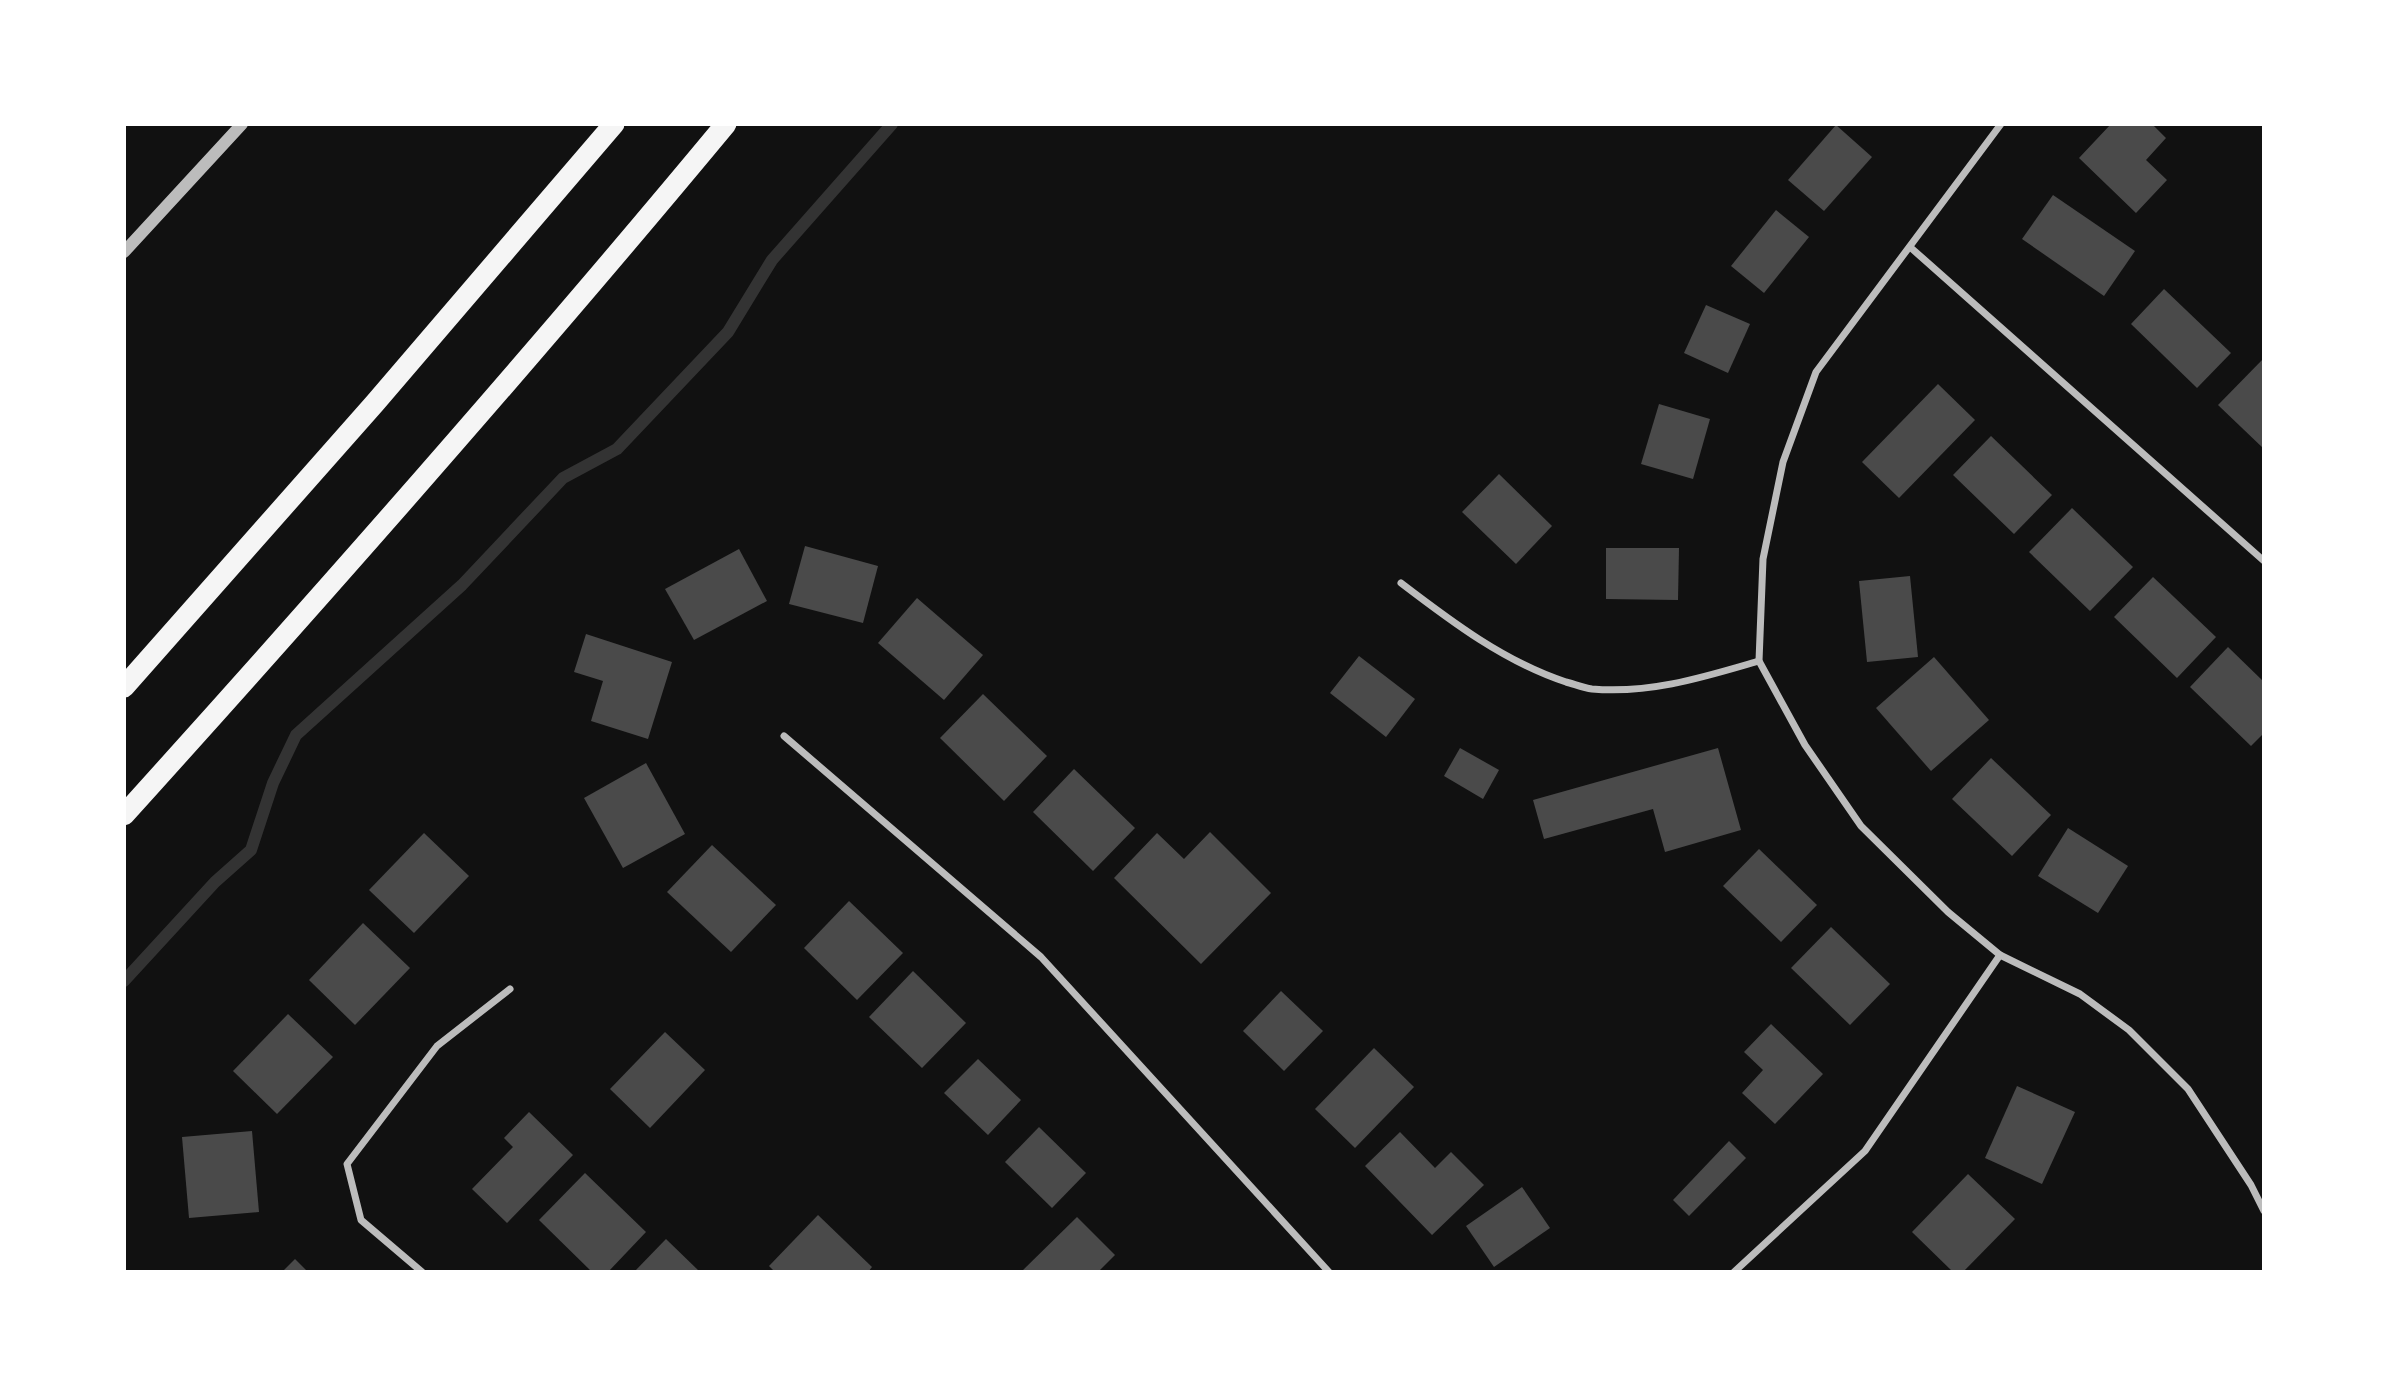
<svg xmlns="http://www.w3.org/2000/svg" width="2388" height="1396" viewBox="0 0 2388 1396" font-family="Montserrat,sans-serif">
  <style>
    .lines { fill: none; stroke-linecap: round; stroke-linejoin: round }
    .stream { stroke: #333; stroke-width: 12 }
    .building { fill: #4a4a4a }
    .minor { stroke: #bcbcbc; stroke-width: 7 }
    .tertiary { stroke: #bcbcbc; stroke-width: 12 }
    .motorway { stroke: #f5f5f5; stroke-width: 21 }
  </style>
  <rect width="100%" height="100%" fill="#111"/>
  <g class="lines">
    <path class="stream" d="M 124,981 L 215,882 L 251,850 L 273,783 L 296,735 L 462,585 L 563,478 L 617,449 L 728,332 L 772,260 L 892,124"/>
  </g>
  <g class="building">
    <path d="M 2111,124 L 2152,124 L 2166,138 L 2146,160 L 2167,180 L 2136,213 L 2079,158 Z"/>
    <path d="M 1836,125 L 1872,157 L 1824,211 L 1788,180 Z"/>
    <path d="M 2053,195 L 2135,251 L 2104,296 L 2022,239 Z"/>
    <path d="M 1776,210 L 1809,237 L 1764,293 L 1731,266 Z"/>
    <path d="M 2164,289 L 2231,353 L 2197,388 L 2131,324 Z"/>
    <path d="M 1706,305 L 1750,324 L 1728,373 L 1684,353 Z"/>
    <path d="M 2264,358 L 2264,449 L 2218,405 Z"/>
    <path d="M 1938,384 L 1975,420 L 1899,498 L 1862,462 Z"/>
    <path d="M 1659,404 L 1710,419 L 1693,479 L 1641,464 Z"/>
    <path d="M 1991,436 L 2052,495 L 2014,534 L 1953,475 Z"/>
    <path d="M 1499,474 L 1552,526 L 1516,564 L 1462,512 Z"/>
    <path d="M 2072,508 L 2133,567 L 2090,611 L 2029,552 Z"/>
    <path d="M 805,546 L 878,566 L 863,623 L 789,604 Z"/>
    <path d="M 1606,548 L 1679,548 L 1678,600 L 1606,599 Z"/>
    <path d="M 739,549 L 767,601 L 694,640 L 665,589 Z"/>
    <path d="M 1910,576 L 1918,657 L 1867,662 L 1859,581 Z"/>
    <path d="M 2153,577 L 2216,637 L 2177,678 L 2114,617 Z"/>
    <path d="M 917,598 L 983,655 L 944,700 L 878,643 Z"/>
    <path d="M 586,634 L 672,662 L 648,739 L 591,721 L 603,681 L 574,672 Z"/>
    <path d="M 2228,647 L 2264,682 L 2264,733 L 2251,746 L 2190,687 Z"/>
    <path d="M 1359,656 L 1415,699 L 1386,737 L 1330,693 Z"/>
    <path d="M 1934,657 L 1989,720 L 1931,771 L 1876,708 Z"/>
    <path d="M 983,694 L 1047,756 L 1004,801 L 940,738 Z"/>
    <path d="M 1460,748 L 1499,770 L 1483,799 L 1444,776 Z"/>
    <path d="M 1718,748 L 1741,830 L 1665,852 L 1653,809 L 1544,839 L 1533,800 Z"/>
    <path d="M 1991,758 L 2051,815 L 2012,856 L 1952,799 Z"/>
    <path d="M 646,763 L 685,834 L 623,868 L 584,798 Z"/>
    <path d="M 1074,769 L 1135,828 L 1093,871 L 1033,812 Z"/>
    <path d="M 2068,828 L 2128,866 L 2098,913 L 2038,876 Z"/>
    <path d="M 1210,832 L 1271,893 L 1201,964 L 1114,878 L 1157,833 L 1184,859 Z"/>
    <path d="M 424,833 L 469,876 L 414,933 L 369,890 Z"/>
    <path d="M 712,845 L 776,905 L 731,952 L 667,892 Z"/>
    <path d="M 1759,849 L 1817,905 L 1781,942 L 1723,886 Z"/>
    <path d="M 849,901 L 903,953 L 857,1000 L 804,948 Z"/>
    <path d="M 363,923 L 410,968 L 355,1025 L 309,980 Z"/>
    <path d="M 1831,927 L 1890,984 L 1850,1025 L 1791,968 Z"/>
    <path d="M 913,971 L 966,1023 L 922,1068 L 869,1017 Z"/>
    <path d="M 1281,991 L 1323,1031 L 1284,1071 L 1243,1031 Z"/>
    <path d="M 288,1014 L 333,1057 L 277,1114 L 233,1071 Z"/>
    <path d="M 1771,1024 L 1823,1074 L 1775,1124 L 1742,1093 L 1763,1070 L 1744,1052 Z"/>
    <path d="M 665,1032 L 705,1070 L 650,1128 L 610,1089 Z"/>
    <path d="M 1374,1048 L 1414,1087 L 1355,1148 L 1315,1109 Z"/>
    <path d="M 978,1059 L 1021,1100 L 988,1135 L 944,1093 Z"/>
    <path d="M 2017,1086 L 2075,1112 L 2042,1184 L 1985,1158 Z"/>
    <path d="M 529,1112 L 573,1155 L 507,1223 L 472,1189 L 513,1147 L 504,1138 Z"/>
    <path d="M 1039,1127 L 1086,1173 L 1052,1208 L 1005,1162 Z"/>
    <path d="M 252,1131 L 259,1212 L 189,1218 L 182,1137 Z"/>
    <path d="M 1400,1132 L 1435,1168 L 1451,1152 L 1484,1185 L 1432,1235 L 1365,1166 Z"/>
    <path d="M 1729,1141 L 1746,1158 L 1689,1216 L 1673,1200 Z"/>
    <path d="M 585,1173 L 646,1232 L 608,1272 L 592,1272 L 539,1220 Z"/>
    <path d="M 1968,1174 L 2015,1219 L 1963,1272 L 1953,1272 L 1912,1232 Z"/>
    <path d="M 1522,1187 L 1550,1228 L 1494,1267 L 1466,1226 Z"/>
    <path d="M 818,1215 L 872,1267 L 868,1272 L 775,1272 L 769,1266 Z"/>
    <path d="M 1077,1217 L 1115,1255 L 1098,1272 L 1021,1272 Z"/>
    <path d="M 666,1239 L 700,1272 L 634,1272 Z"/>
    <path d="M 295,1259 L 308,1272 L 282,1272 Z"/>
  </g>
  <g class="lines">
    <g class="minor">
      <path d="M 2001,124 L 1816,372 L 1783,462 L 1763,559 L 1759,661 L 1805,745 L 1861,826 L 1948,912 L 2000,955 L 2080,994 L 2129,1030 L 2188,1089 L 2251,1185 L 2264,1211"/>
      <path d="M 1910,247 L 2264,561"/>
      <path d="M 1401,583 C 1452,622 1505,662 1566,682 C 1574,684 1583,688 1592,689 C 1651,694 1704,677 1759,661"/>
      <path d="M 784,736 L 1041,957 L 1329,1272"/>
      <path d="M 422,1272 L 361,1220 L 347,1164 L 437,1046 L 510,989"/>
      <path d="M 1734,1272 L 1865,1151 L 2000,955"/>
    </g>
    <path class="tertiary" d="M 124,252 L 242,124"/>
    <g class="motorway">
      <path d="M 124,687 L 375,403 L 614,124"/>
      <path d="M 124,815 C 329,588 531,359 726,124"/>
    </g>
  </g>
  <rect width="2388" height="1396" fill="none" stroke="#ffffff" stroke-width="252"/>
</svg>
